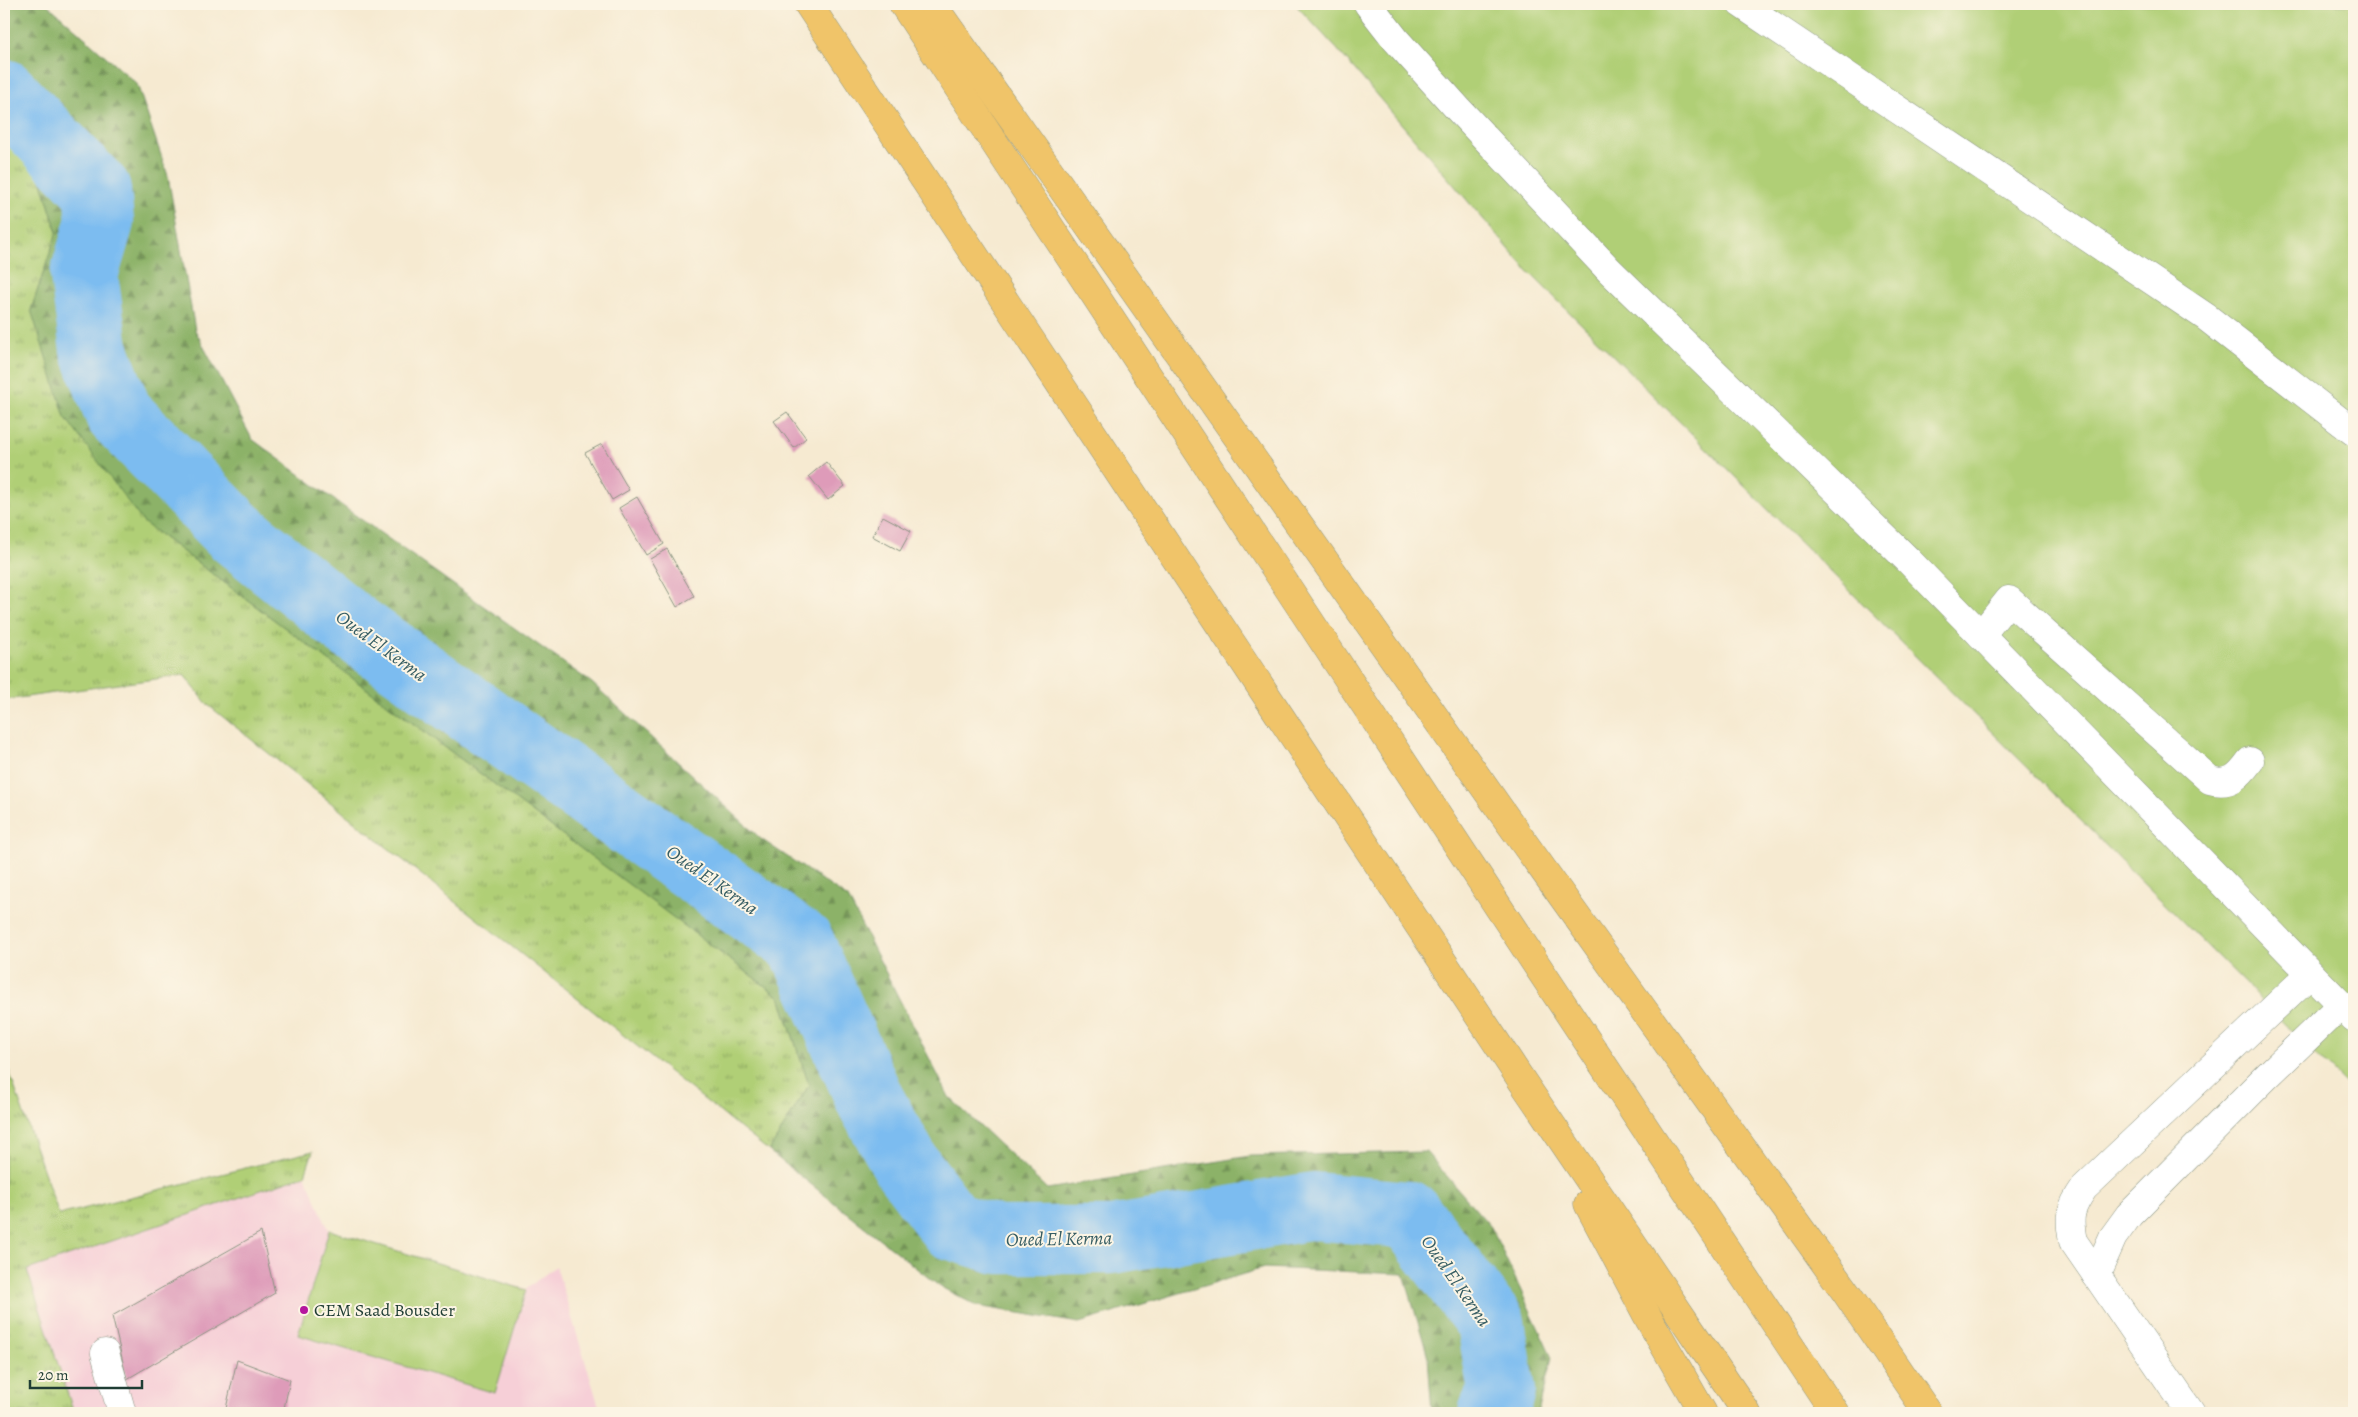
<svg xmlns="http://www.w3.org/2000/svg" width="2358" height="1417" viewBox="0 0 2358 1417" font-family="Alegreya,serif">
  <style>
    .built { fill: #f6cfd7 }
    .grass { fill: url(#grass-tufts); stroke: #688655 }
    .forest { fill: url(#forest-firs); stroke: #56784e }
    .garden { fill: #b0cf76; stroke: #688655 }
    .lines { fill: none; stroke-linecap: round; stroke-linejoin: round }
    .river { stroke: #7cbcf0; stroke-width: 68 }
    .building { fill: #de9bb9 }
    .minor-casing { stroke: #8a9482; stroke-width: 29 }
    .highway-casing { stroke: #8a9482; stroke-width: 29 }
    .minor { stroke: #fff; stroke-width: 28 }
    .highway { stroke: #f0c469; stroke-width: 28 }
    .poi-dot { fill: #b5179e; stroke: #fcf5e5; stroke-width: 2 }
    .labels { text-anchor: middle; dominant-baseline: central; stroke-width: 4; stroke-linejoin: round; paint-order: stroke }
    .poi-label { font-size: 18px; fill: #1f3d34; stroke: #fcf5e5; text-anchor: start }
    .water-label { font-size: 19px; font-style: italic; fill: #365d63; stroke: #fcf5e5 }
  </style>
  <defs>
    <pattern id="grass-tufts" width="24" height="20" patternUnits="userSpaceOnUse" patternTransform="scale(1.25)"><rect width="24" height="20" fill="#b0cf76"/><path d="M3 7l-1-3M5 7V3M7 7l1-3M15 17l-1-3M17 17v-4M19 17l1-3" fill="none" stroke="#8fa962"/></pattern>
    <pattern id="forest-firs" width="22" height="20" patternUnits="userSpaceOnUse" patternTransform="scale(1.25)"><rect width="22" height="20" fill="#8cb267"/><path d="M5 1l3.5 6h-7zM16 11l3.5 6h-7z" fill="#729256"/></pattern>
  </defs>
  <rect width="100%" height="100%" fill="#fcf5e5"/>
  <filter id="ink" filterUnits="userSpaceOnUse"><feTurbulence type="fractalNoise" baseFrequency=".02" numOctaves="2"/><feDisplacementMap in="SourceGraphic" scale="10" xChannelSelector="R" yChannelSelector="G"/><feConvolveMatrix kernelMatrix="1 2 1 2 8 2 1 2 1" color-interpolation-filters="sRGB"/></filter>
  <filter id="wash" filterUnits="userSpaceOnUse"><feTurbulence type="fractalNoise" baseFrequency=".0096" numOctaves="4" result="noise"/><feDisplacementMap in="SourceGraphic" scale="20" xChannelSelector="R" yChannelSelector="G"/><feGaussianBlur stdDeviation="1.12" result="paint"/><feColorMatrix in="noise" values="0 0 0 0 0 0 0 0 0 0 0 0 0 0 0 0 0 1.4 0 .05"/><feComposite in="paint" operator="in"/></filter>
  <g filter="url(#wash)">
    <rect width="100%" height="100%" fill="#f6ead1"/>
    <path class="built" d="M 305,1175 L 329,1230 L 526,1289 L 556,1266 L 601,1413 L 74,1413 L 26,1270 Z"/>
    <g class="grass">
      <path d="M 4,137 L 38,169 L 57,232 L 31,310 L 143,522 L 780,997 L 809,1085 L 769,1151 L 208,705 L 184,675 L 4,700 Z"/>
      <path d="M 4,1057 L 59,1215 L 313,1151 L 305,1175 L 27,1270 L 74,1413 L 4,1413 Z"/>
    </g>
    <path class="forest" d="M 4,4 L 47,4 L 137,84 L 168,176 L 195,330 L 252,439 L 348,510 L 592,683 L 761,839 L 848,898 L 949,1097 L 1047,1189 L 1250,1156 L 1426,1152 L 1491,1227 L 1552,1357 L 1538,1413 L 1432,1413 L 1428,1357 L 1404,1274 L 1264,1268 L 1079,1323 L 977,1306 L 939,1286 L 769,1151 L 809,1085 L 780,997 L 143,522 L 65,417 L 31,310 L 57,232 L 38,169 L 4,137 Z"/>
    <g class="garden">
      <path d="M 1295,4 L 2354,4 L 2354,1092 L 1528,271 L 1337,49 Z"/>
      <path d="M 329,1230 L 526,1290 L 495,1393 L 298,1335 Z"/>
    </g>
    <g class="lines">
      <path class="river" d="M 4,93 L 97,190 L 100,221 L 84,275 L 94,349 L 119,414 L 235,532 L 349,624 L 801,944 L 871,1102 L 907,1166 L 952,1226 L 998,1240 L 1111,1240 L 1314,1206 L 1409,1215 L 1491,1323 L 1502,1391 L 1492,1413"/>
    </g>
    <g id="blocks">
      <g class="building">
        <path d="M 787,412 L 806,438 L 794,448 L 774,421 Z"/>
        <path d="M 602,444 L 629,490 L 612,500 L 585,453 Z"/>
        <path d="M 826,462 L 845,486 L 828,500 L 809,476 Z"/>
        <path d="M 637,497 L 664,544 L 646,555 L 619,508 Z"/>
        <path d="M 883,516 L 911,531 L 900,551 L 872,536 Z"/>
        <path d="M 667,549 L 694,596 L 677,607 L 650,559 Z"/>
        <path d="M 261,1232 L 275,1293 L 127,1379 L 112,1316 Z"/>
        <path d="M 237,1360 L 290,1380 L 283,1413 L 225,1413 Z"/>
      </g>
    </g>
  </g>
  <g filter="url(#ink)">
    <use href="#blocks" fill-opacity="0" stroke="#8a9482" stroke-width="1"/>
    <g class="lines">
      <defs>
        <g id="minor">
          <path d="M 1368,4 L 1396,40 L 1459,110 L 1609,270 L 1908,560 L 2354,1018"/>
          <path d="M 1741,4 L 2206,317 L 2354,432"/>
          <path d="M 1981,635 L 2009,600 L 2210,780 C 2230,786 2239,776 2250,761"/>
          <path d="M 2096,1275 L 2113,1237 L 2129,1215 L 2265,1078 L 2341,1005"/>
          <path d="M 105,1353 L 122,1413"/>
          <path d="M 2191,1413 L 2073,1241 C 2068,1217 2070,1208 2084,1188 L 2310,974"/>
        </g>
        <g id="highway">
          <path d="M 808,4 L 1522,1081 L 1747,1413"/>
          <path d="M 903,4 L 1536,964 L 1835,1413"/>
          <path d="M 932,4 L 1504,815 L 1847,1294 L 1928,1413"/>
          <path d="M 1588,1204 L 1649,1319 L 1703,1413"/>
        </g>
      </defs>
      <use href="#minor" class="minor-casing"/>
      <use href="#highway" class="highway-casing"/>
      <use href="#minor" class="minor"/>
      <use href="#highway" class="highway"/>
    </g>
  </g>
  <circle class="poi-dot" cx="304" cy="1310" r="5"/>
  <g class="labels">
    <g class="poi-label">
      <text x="314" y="1310">CEM Saad Bousder</text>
    </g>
    <g class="water-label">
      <text transform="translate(381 646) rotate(36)">Oued El Kerma</text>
      <text transform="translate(712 880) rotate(35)">Oued El Kerma</text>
      <text transform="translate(1059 1239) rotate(-1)">Oued El Kerma</text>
      <text transform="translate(1456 1281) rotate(55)">Oued El Kerma</text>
    </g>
  </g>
  <rect width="2358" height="1417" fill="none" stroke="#fcf5e5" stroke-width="20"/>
  <path d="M30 1380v8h112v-8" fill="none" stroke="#1f3d34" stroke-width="2.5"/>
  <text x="38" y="1380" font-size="15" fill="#1f3d34" stroke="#fcf5e5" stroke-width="4" paint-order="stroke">20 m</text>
</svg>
